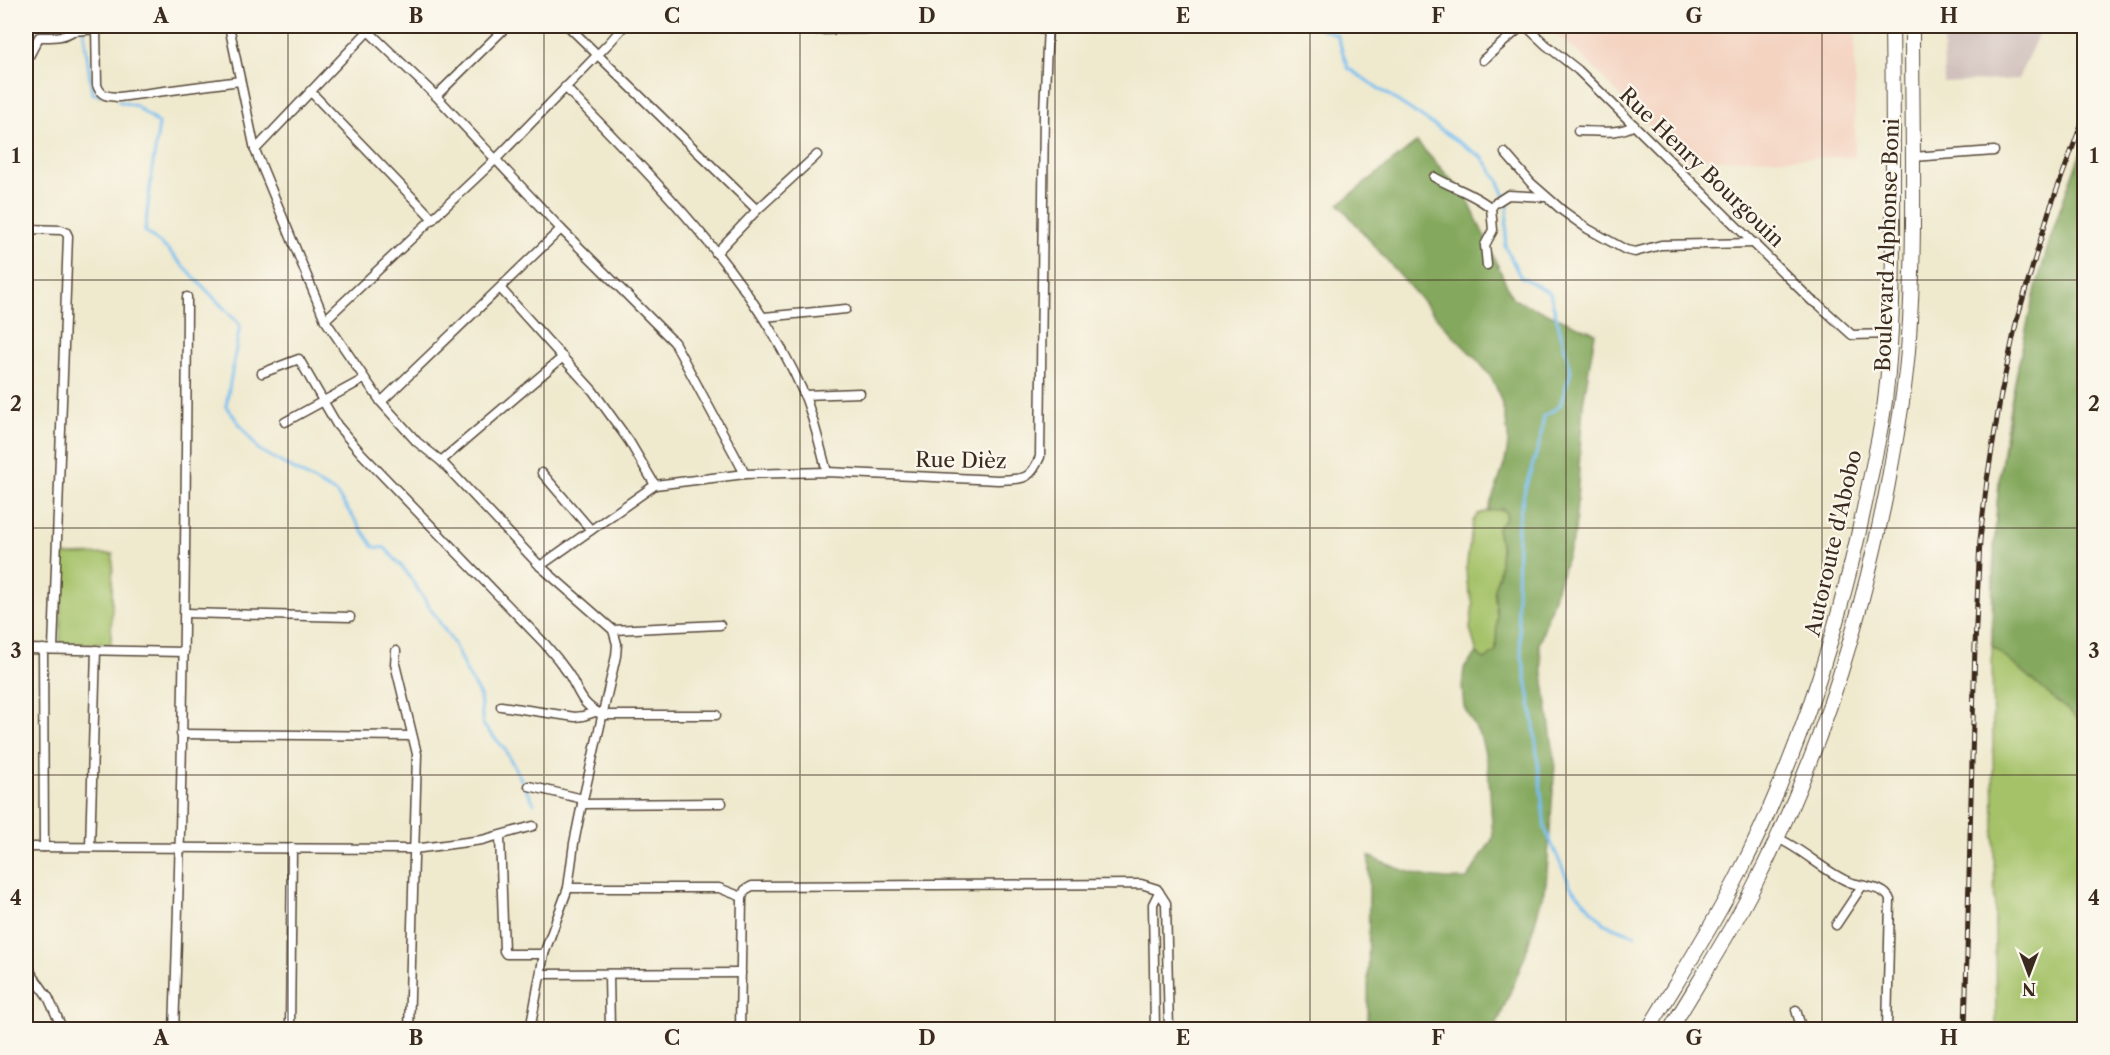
<svg xmlns="http://www.w3.org/2000/svg" width="2110" height="1055" viewBox="0 0 2110 1055" font-family="'Libre Caslon Text',serif">
  <style>
    .built { fill: #f4d3c1 }
    .industrial { fill: #d0c0bc }
    .green { fill: #a5c269; stroke: #707644; stroke-width: 1.5 }
    .forest { fill: #84a85d; stroke: #60693e; stroke-width: 1.5 }
    .lines { fill: none; stroke-linecap: round; stroke-linejoin: round }
    .stream { stroke: #78bff0; stroke-width: 3 }
    .minor-casing { stroke: #564738; stroke-width: 11 }
    .primary-casing { stroke: #564738; stroke-width: 16 }
    .minor { stroke: #fff; stroke-width: 8 }
    .primary { stroke: #fff; stroke-width: 14 }
    .rail-casing { stroke: #3b2a1e; stroke-width: 5 }
    .rail { stroke: #fbf7ec; stroke-width: 3; stroke-dasharray: 9; stroke-linecap: butt }
    .grid { fill: none; stroke: #3b2a1e; stroke-width: 1.5; stroke-opacity: 0.55 }
    .labels { text-anchor: middle; dominant-baseline: central; stroke-width: 4.5; stroke-linejoin: round; paint-order: stroke }
    .street-label { font-size: 21px; fill: #3b2a1e; stroke: #fbf7ec }
    .neatline { fill: none; stroke: #3b2a1e; stroke-width: 2 }
    .grid-label { font-size: 20px; text-anchor: middle; font-weight: bold; fill: #3b2a1e }
  </style>
  <rect width="100%" height="100%" fill="#fbf7ec"/>
  <filter id="ink" filterUnits="userSpaceOnUse"><feTurbulence type="fractalNoise" baseFrequency=".0167" numOctaves="2"/><feDisplacementMap in="SourceGraphic" scale="12" xChannelSelector="R" yChannelSelector="G"/><feConvolveMatrix kernelMatrix="1 2 1 2 8 2 1 2 1" color-interpolation-filters="sRGB"/></filter>
  <filter id="wash" filterUnits="userSpaceOnUse"><feTurbulence type="fractalNoise" baseFrequency=".008" numOctaves="4" result="noise"/><feDisplacementMap in="SourceGraphic" scale="24" xChannelSelector="R" yChannelSelector="G"/><feGaussianBlur stdDeviation="1.35" result="paint"/><feColorMatrix in="noise" values="0 0 0 0 0 0 0 0 0 0 0 0 0 0 0 0 0 1.4 0 .05"/><feComposite in="paint" operator="in"/></filter>
  <g filter="url(#wash)">
    <rect width="100%" height="100%" fill="#efe9ce"/>
    <path class="built" d="M 1546,26 L 1855,26 L 1855,157 L 1683,160 L 1581,55 Z"/>
    <path class="industrial" d="M 1943,26 L 2042,26 L 2018,79 L 1944,83 Z"/>
    <g class="green">
      <path d="M 2084,145 L 2084,1029 L 1996,1030 C 1995,934 1994,839 1993,744 C 1992,657 1990,569 1999,482 C 2012,365 2043,254 2084,145 Z"/>
      <path d="M 1496,509 L 1506,512 L 1506,518 L 1497,529 L 1501,547 L 1499,574 L 1494,588 L 1497,617 L 1496,651 L 1485,660 L 1477,653 L 1470,629 L 1473,604 L 1467,583 L 1466,569 L 1473,521 L 1478,514 Z"/>
      <path d="M 113,554 L 111,644 L 60,644 L 62,555 Z"/>
    </g>
    <g class="forest">
      <path d="M 1417,142 L 1466,196 L 1513,299 L 1595,333 L 1583,404 L 1575,532 L 1539,644 L 1555,763 L 1546,884 L 1525,956 L 1495,1029 L 1368,1029 L 1369,856 C 1403,872 1429,881 1467,879 L 1493,838 L 1488,765 L 1481,738 L 1464,707 L 1462,687 L 1464,668 L 1477,653 L 1485,660 L 1496,651 L 1497,617 L 1494,588 L 1499,574 L 1501,547 L 1497,529 L 1506,518 L 1506,512 L 1502,509 L 1488,511 C 1495,487 1507,466 1508,441 C 1509,425 1500,393 1492,379 C 1481,361 1464,348 1450,332 C 1412,290 1375,247 1339,204 Z"/>
      <path d="M 2084,145 L 2084,724 L 1992,646 C 1993,592 1994,537 1999,483 C 2001,462 2006,441 2009,420 C 2023,326 2048,233 2084,145 Z"/>
    </g>
    <g class="lines">
      <g class="stream">
        <path d="M 83,26 L 92,93 L 100,95"/>
        <path d="M 1315,26 L 1337,35 L 1348,68 L 1483,158 L 1498,180 L 1508,203 L 1505,246 L 1520,276 L 1550,293 L 1571,371 L 1560,406 L 1544,416 L 1540,442 L 1525,489 L 1518,523 L 1517,606 L 1522,655 L 1534,725 L 1545,829 L 1571,887 L 1605,924 L 1635,935"/>
        <path d="M 118,101 L 136,106 L 159,124 L 152,170 L 145,231 L 167,249 L 240,325 L 226,406 L 259,450 L 336,493 L 374,547 L 385,548 L 405,570 L 454,644 L 465,669 L 480,696 L 483,725 L 504,748 L 534,803"/>
      </g>
    </g>
  </g>
  <g filter="url(#ink)">
    <g class="lines">
      <defs>
        <g id="minor">
          <path d="M 96,26 L 97,85 C 101,97 108,96 119,97 L 240,81"/>
          <path d="M 229,26 L 255,150 L 325,320 L 381,402 L 417,442 L 441,461 L 540,566 L 613,630 L 617,644 L 616,656 L 582,804 L 574,843 L 568,888 L 544,954 L 530,1030"/>
          <path d="M 363,26 L 436,96 L 561,229 L 674,342 L 745,474"/>
          <path d="M 568,26 L 757,210"/>
          <path d="M 791,26 L 812,30 L 1023,26 L 1047,30"/>
          <path d="M 1526,26 L 1546,45 L 1578,70 L 1812,301 L 1818,304 L 1852,335 L 1891,334"/>
          <path d="M 1483,60 L 1522,26"/>
          <path d="M 26,62 L 39,37 C 53,37 62,38 73,31 L 137,26"/>
          <path d="M 565,87 C 654,180 752,274 804,394 C 814,419 820,447 827,472"/>
          <path d="M 310,91 L 433,219"/>
          <path d="M 436,96 L 507,26"/>
          <path d="M 1578,131 C 1595,131 1619,135 1634,125"/>
          <path d="M 255,150 L 373,26"/>
          <path d="M 1505,153 L 1531,183 L 1563,211 L 1588,229 L 1626,250 L 1635,252 L 1661,245 L 1755,243"/>
          <path d="M 1913,157 L 1994,151"/>
          <path d="M 1434,177 C 1453,188 1475,194 1491,208"/>
          <path d="M 26,229 L 61,230 L 66,232 L 68,236 L 53,649"/>
          <path d="M 716,253 L 757,210 L 817,155"/>
          <path d="M 1487,265 L 1485,245 L 1493,230 L 1491,208 L 1494,204 L 1508,195 L 1546,197"/>
          <path d="M 500,288 L 593,391 L 629,441 L 655,485"/>
          <path d="M 764,317 L 846,309"/>
          <path d="M 325,320 L 496,159 L 610,42 L 624,26"/>
          <path d="M 262,373 L 299,359 L 337,425 L 361,453 L 545,644 C 553,653 561,663 568,673 C 580,692 580,705 603,715 L 716,715"/>
          <path d="M 804,395 L 860,393"/>
          <path d="M 381,402 L 561,229"/>
          <path d="M 285,422 L 364,379"/>
          <path d="M 441,461 L 563,357"/>
          <path d="M 542,473 L 591,530"/>
          <path d="M 540,566 L 655,485 L 745,474 L 827,472 L 998,480 C 1023,478 1029,482 1040,457 L 1044,112 L 1048,26"/>
          <path d="M 185,613 L 350,617"/>
          <path d="M 613,630 L 720,625"/>
          <path d="M 26,649 L 184,652"/>
          <path d="M 43,649 L 44,847"/>
          <path d="M 396,651 L 395,664 L 417,754 L 409,1030"/>
          <path d="M 501,706 L 575,717 L 583,716 L 595,712"/>
          <path d="M 181,734 L 412,736"/>
          <path d="M 529,786 L 583,799"/>
          <path d="M 582,804 L 722,803"/>
          <path d="M 500,836 L 504,951 L 506,954 L 544,954"/>
          <path d="M 1777,838 C 1803,849 1823,871 1849,882 C 1862,887 1885,886 1890,900 L 1887,1030"/>
          <path d="M 26,847 L 414,849 L 482,840 L 533,826"/>
          <path d="M 90,847 L 96,650"/>
          <path d="M 568,888 L 719,888 L 742,897"/>
          <path d="M 1836,925 L 1862,886"/>
          <path d="M 26,955 L 31,973 L 48,997 L 63,1030"/>
          <path d="M 541,974 L 741,973"/>
          <path d="M 609,974 L 610,1030"/>
          <path d="M 1796,1010 L 1802,1030"/>
          <path d="M 174,1030 C 183,785 186,542 187,297"/>
          <path d="M 290,1030 L 292,848"/>
          <path d="M 740,1030 L 742,897 L 745,890 L 752,886 L 1141,884 L 1157,889 L 1166,903 L 1169,1030"/>
          <path d="M 1155,1030 L 1153,904 L 1159,892"/>
        </g>
        <g id="primary">
          <path d="M 1648,1030 C 1679,978 1712,928 1739,874 C 1801,752 1841,623 1868,489 C 1874,460 1881,431 1885,401 C 1893,336 1893,271 1893,205 C 1893,145 1893,85 1892,26"/>
          <path d="M 1670,1030 C 1699,981 1730,934 1755,884 C 1819,759 1860,626 1887,489 C 1896,439 1906,388 1909,337 C 1916,234 1912,129 1912,26"/>
        </g>
      </defs>
      <use href="#minor" class="minor-casing"/>
      <use href="#primary" class="primary-casing"/>
      <use href="#minor" class="minor"/>
      <use href="#primary" class="primary"/>
      <defs>
        <path id="rail" d="M 1965,1030 L 1975,645 L 1980,540 L 1987,480 L 2001,394 L 2017,319 L 2049,211 L 2084,117"/>
      </defs>
      <use href="#rail" class="rail-casing"/>
      <use href="#rail" class="rail"/>
    </g>
  </g>
  <path class="grid" d="M 288,26 L 288,1030M 544,26 L 544,1030M 800,26 L 800,1030M 1055,26 L 1055,1030M 1310,26 L 1310,1030M 1566,26 L 1566,1030M 1822,26 L 1822,1030M 26,280 L 2084,280M 26,528 L 2084,528M 26,775 L 2084,775"/>
  <g class="labels">
    <g class="street-label">
      <text transform="translate(1702 167) rotate(44)">Rue Henry Bourgouin</text>
      <text transform="translate(1887 245) rotate(-88)">Boulevard Alphonse Boni</text>
      <text transform="translate(961 460) rotate(1)">Rue Dièz</text>
      <text transform="translate(1833 543) rotate(-77)">Autoroute d'Abobo</text>
    </g>
  </g>
  <rect width="2110" height="1055" fill="none" stroke="#fbf7ec" stroke-width="66"/>
  <g transform="translate(2029 974) rotate(180)" stroke="#fbf7ec" stroke-width="4.5" paint-order="stroke">
  <path d="M0-4.5L10 22L0 15L-10 22Z" fill="#3b2a1e"/>
  <text y="-9" font-size="16" font-weight="bold" text-anchor="middle" fill="#3b2a1e">N</text>
  </g>
  <rect x="33" y="33" width="2044" height="989" class="neatline"/>
  <g class="grid-label">
    <text x="161" y="23">A</text>
    <text x="416" y="23">B</text>
    <text x="672" y="23">C</text>
    <text x="927" y="23">D</text>
    <text x="1183" y="23">E</text>
    <text x="1438" y="23">F</text>
    <text x="1694" y="23">G</text>
    <text x="1949" y="23">H</text>
    <text x="16" y="163">1</text>
    <text x="2094" y="163">1</text>
    <text x="16" y="411">2</text>
    <text x="2094" y="411">2</text>
    <text x="16" y="658">3</text>
    <text x="2094" y="658">3</text>
    <text x="16" y="905">4</text>
    <text x="2094" y="905">4</text>
    <text x="161" y="1045">A</text>
    <text x="416" y="1045">B</text>
    <text x="672" y="1045">C</text>
    <text x="927" y="1045">D</text>
    <text x="1183" y="1045">E</text>
    <text x="1438" y="1045">F</text>
    <text x="1694" y="1045">G</text>
    <text x="1949" y="1045">H</text>
  </g>
</svg>
